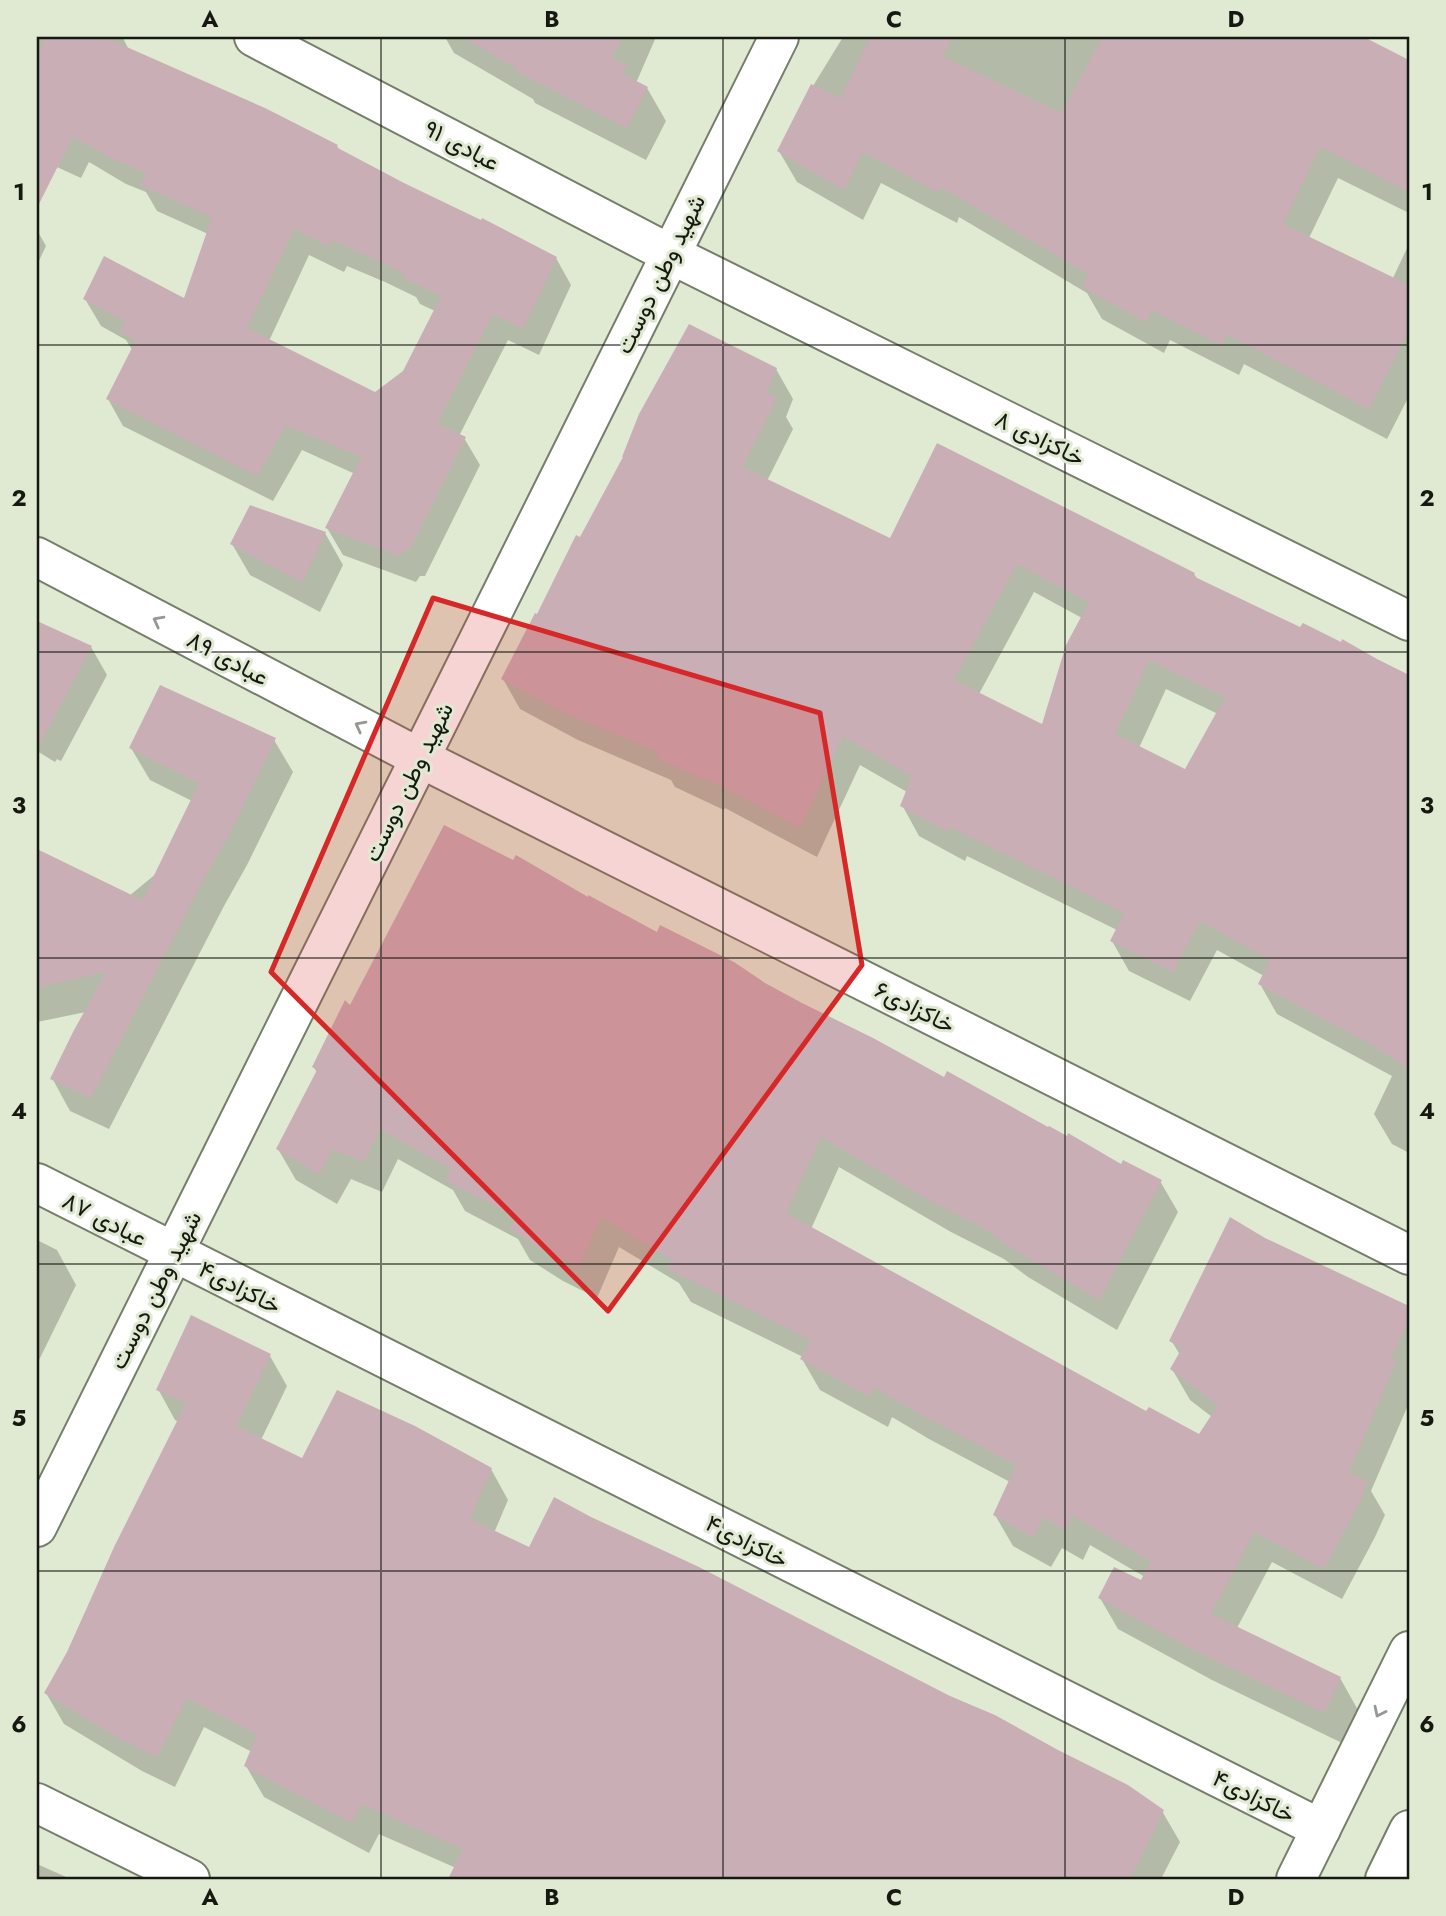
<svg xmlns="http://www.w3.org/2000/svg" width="1446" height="1916" viewBox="0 0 1446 1916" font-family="Jost,Vazirmatn,sans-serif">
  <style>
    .shadow { fill: #0003; fill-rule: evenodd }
    .building { fill: #caaeb5; fill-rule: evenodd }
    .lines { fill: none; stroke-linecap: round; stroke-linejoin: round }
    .street-casing { stroke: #757e69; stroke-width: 42 }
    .secondary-casing { stroke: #757e69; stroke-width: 42 }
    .street { stroke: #fff; stroke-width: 38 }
    .secondary { stroke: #fff; stroke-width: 38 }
    .oneway { stroke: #969894 }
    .marked { fill: #d62828; fill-opacity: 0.2; stroke: #d62828; stroke-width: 5; stroke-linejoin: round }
    .grid { fill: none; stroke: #161911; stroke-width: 2; stroke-opacity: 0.55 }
    .labels { text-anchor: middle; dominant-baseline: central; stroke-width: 6; stroke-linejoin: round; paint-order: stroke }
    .street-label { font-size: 24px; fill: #161911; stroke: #e0ead2 }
    .neatline { fill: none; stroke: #161911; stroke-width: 2.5 }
    .grid-label { font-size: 23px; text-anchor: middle; font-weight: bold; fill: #161911 }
  </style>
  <rect width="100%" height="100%" fill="#e0ead2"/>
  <g class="shadow">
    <path d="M 37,37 L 120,37 L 123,38 L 129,50 L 337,146 L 340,151 L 403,184 L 556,258 L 571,285 L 539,355 L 508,340 L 459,436 L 464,438 L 480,465 L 425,576 L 420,576 L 416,582 L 343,555 L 327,528 L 355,474 L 302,450 L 273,501 L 123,426 L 108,399 L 133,351 L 126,340 L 101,326 L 85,299 L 185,300 L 208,234 L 157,211 L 146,192 L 126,184 L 89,162 L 81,178 L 37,158 ZM 309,255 L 344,272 L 347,266 L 385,282 L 416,297 L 420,304 L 435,311 L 404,372 L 375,394 L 269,341 Z"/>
    <path d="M 445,37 L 656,37 L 636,83 L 647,88 L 666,121 L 646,160 L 535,103 L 533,99 L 454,53 Z"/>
    <path d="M 843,37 L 1354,37 L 1369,45 L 1370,41 L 1409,61 L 1409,213 L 1338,178 L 1309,238 L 1392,280 L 1409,244 L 1409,396 L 1387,439 L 1244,364 L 1239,375 L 1170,340 L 1164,353 L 1102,319 L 1087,293 L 959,217 L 957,223 L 881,183 L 863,220 L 797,182 L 779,151 L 805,99 Z"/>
    <path d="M 37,230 L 46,246 L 37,265 Z"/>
    <path d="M 776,369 L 793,399 L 786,417 L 793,429 L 767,481 L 891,540 L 1194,574 L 1198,580 L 1300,629 L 1376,661 L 1409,677 L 1409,1153 L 1392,1144 L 1374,1114 L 1392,1076 L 1277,1014 L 1260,984 L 1264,976 L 1217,950 L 1190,1001 L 1129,971 L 1112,941 L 1117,930 L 967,856 L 965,861 L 919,836 L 902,805 L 907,792 L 860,765 L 817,857 L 725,808 L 724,810 L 675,787 L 671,780 L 578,740 L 520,709 L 503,679 L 538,617 ZM 1034,592 L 1082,618 L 1044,726 L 979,694 ZM 1166,689 L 1218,714 L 1186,772 L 1139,748 Z"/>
    <path d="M 325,533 L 343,565 L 320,612 L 250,575 L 232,544 Z"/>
    <path d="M 37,623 L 91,647 L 107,675 L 61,761 L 57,759 L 55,762 L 37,751 Z"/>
    <path d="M 274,740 L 293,772 L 247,865 L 224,906 L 109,1129 L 70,1111 L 52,1078 L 86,1012 L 37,1022 L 37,851 L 129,896 L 157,873 L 192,801 L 150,780 L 131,748 Z"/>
    <path d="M 588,900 L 764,984 L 945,1079 L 1122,1167 L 1160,1181 L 1178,1212 L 1117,1330 L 1028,1277 L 1004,1259 L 951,1232 L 839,1167 L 811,1229 L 1147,1414 L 1200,1436 L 1212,1417 L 1190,1400 L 1172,1369 L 1180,1355 L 1171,1340 L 1264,1239 L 1409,1308 L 1409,1403 L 1371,1491 L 1385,1515 L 1375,1537 L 1342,1599 L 1272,1562 L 1237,1628 L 1340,1678 L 1358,1710 L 1342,1743 L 1212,1680 L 1118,1629 L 1100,1598 L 1142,1582 L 1145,1577 L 1090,1545 L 1083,1560 L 1062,1548 L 1051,1567 L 1013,1546 L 995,1515 L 1010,1482 L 929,1439 L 892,1417 L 888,1427 L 820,1390 L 802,1359 L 803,1357 L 691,1302 L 679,1283 L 619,1247 L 597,1298 L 563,1281 L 530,1260 L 518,1239 L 465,1211 L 453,1190 L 398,1159 L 382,1192 L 351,1179 L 337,1204 L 296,1180 L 278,1149 L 317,1073 L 314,1067 L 351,1007 Z"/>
    <path d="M 37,1240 L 57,1250 L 76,1285 L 39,1360 L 37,1359 Z"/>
    <path d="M 270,1356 L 287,1386 L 261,1440 L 303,1461 L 491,1469 L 508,1500 L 494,1533 L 1162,1811 L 1180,1842 L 1161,1879 L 450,1879 L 456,1868 L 379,1834 L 369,1853 L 264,1797 L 246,1766 L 252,1752 L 204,1727 L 175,1787 L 142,1771 L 64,1724 L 46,1693 L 69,1652 L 179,1422 L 175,1420 L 158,1389 Z"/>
    <path d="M 37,1864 L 64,1876 L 70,1879 L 37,1879 Z"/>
  </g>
  <g class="building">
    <path d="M 46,37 L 104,37 L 265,108 L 338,145 L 336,147 L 404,183 L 481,220 L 482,218 L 557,257 L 523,329 L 493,314 L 437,423 L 466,437 L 410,549 L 404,550 L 400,556 L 325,528 L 361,457 L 286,425 L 257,476 L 106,399 L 136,340 L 120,332 L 125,321 L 83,299 L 104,256 L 184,298 L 212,217 L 140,185 L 146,173 L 109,157 L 73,136 L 37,208 L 37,55 ZM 294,229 L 328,246 L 332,240 L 368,256 L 404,273 L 402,277 L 441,296 L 403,371 L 375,392 L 247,328 Z"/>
    <path d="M 462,37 L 623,37 L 612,58 L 627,65 L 623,74 L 648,87 L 627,128 L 514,70 L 516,68 Z"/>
    <path d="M 870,37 L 954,37 L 942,56 L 1061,113 L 1102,37 L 1364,37 L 1409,60 L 1409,192 L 1320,147 L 1283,224 L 1409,285 L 1409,330 L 1369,409 L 1226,334 L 1221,345 L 1152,310 L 1146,322 L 1082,287 L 1088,274 L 941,187 L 939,193 L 863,152 L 844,190 L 777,151 L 811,84 L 840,98 Z"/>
    <path d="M 689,324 L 777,368 L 767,393 L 777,398 L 742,467 L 890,538 L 937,443 L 1195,573 L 1193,576 L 1300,627 L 1303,623 L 1341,642 L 1342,639 L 1377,659 L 1409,675 L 1409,1068 L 1365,1041 L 1258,984 L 1270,960 L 1200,921 L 1173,972 L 1110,941 L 1124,913 L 950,827 L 948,832 L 900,806 L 912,776 L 843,736 L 800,828 L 707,779 L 706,781 L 656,757 L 658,752 L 560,711 L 501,679 L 535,613 L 537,614 L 576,535 L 580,537 L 623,457 L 622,457 L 639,414 ZM 1017,564 L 1089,602 L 1066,645 L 1042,724 L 954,680 ZM 1149,660 L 1225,697 L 1185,769 L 1115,734 Z"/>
    <path d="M 250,505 L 326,532 L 302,582 L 230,544 Z"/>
    <path d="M 37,621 L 92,646 L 37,749 Z"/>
    <path d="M 160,685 L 276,738 L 230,833 L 207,873 L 91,1098 L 50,1079 L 73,1032 L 106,972 L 37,987 L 37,849 L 142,900 L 199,783 L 129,748 Z"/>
    <path d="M 444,825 L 513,860 L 516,855 L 588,897 L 588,895 L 657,932 L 660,925 L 734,962 L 765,983 L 802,1003 L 875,1039 L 944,1077 L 947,1071 L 1048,1127 L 1049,1126 L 1067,1136 L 1068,1133 L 1121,1164 L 1123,1160 L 1162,1180 L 1099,1300 L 1008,1246 L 984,1228 L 931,1201 L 821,1137 L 786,1213 L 1146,1411 L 1149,1407 L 1199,1434 L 1218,1405 L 1170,1369 L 1182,1348 L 1169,1341 L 1230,1217 L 1265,1238 L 1409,1306 L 1409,1319 L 1391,1358 L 1397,1359 L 1349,1472 L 1368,1482 L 1358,1505 L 1324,1569 L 1254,1532 L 1211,1614 L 1341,1677 L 1324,1713 L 1192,1649 L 1098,1598 L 1114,1567 L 1141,1580 L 1151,1561 L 1072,1515 L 1065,1530 L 1044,1517 L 1033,1537 L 993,1515 L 1016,1465 L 909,1408 L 874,1387 L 870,1397 L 800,1359 L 811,1340 L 671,1271 L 668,1268 L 672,1260 L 601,1217 L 579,1268 L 544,1250 L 510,1229 L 516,1217 L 445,1180 L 451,1169 L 380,1129 L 364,1162 L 333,1149 L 319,1174 L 276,1149 L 317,1070 L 312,1067 L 345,1000 L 350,1005 Z"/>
    <path d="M 191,1315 L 271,1354 L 236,1426 L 302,1458 L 337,1390 L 415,1426 L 492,1468 L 470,1519 L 529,1547 L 554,1497 L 591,1517 L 699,1567 L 950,1696 L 995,1715 L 1058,1750 L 1128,1785 L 1164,1810 L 1130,1879 L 448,1879 L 463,1849 L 361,1804 L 352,1823 L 244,1766 L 257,1734 L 187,1698 L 157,1757 L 122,1740 L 44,1693 L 67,1652 L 115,1545 L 186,1403 L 156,1390 Z"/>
  </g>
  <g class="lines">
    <defs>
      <g id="street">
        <path d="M 254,37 L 670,254 L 1409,621"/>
        <path d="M 37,557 L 420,758 L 1409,1255"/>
        <path d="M 37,1183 L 1321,1829"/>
        <path d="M 37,1527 L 779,37"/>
        <path d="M 37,1803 L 190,1879"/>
      </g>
      <g id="secondary">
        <path d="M 1296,1879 L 1409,1651"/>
        <path d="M 1385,1879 L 1409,1830"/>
      </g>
    </defs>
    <use href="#street" class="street-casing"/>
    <use href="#secondary" class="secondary-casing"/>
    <use href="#street" class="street"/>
    <use href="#secondary" class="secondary"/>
  </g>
  <defs><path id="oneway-chevron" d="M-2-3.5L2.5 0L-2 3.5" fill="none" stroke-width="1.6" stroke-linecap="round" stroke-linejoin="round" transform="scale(1.75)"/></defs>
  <g class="oneway">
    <use href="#oneway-chevron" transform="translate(158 621) rotate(-152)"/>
    <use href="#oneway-chevron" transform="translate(360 726) rotate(-152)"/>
    <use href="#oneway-chevron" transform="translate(1379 1712) rotate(116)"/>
  </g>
  <path class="marked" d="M 433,598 L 820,713 L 862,965 L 608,1311 L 271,972 Z"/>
  <path class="grid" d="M 381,37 L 381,1879M 723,37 L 723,1879M 1065,37 L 1065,1879M 37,345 L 1409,345M 37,652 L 1409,652M 37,958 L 1409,958M 37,1264 L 1409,1264M 37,1571 L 1409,1571"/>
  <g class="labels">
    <g class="street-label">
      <text transform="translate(462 145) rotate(28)">عبادی ۹۱</text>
      <text transform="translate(660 274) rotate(-64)">شهید وطن دوست</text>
      <text transform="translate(1040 438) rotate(26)">خاکزادی ۸</text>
      <text transform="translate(228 658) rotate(28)">عبادی ۸۹</text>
      <text transform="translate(408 782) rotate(-64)">شهید وطن دوست</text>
      <text transform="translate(915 1007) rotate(27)">خاکزادی۶</text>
      <text transform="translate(105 1219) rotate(27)">عبادی ۸۷</text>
      <text transform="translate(240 1287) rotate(27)">خاکزادی۴</text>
      <text transform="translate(155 1290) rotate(-63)">شهید وطن دوست</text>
      <text transform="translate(747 1541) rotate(27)">خاکزادی۴</text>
      <text transform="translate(1254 1796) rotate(27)">خاکزادی۴</text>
    </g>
  </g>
  <rect width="1446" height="1916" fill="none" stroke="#e0ead2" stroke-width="77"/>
  <rect x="38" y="38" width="1370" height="1840" class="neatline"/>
  <g class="grid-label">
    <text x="210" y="27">A</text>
    <text x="552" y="27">B</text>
    <text x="894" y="27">C</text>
    <text x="1236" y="27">D</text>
    <text x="19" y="200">1</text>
    <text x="1427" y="200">1</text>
    <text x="19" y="506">2</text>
    <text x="1427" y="506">2</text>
    <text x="19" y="813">3</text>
    <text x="1427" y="813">3</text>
    <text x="19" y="1119">4</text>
    <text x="1427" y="1119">4</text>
    <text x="19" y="1426">5</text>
    <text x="1427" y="1426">5</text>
    <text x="19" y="1732">6</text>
    <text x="1427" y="1732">6</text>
    <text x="210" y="1905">A</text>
    <text x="552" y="1905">B</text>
    <text x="894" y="1905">C</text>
    <text x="1236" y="1905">D</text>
  </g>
</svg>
